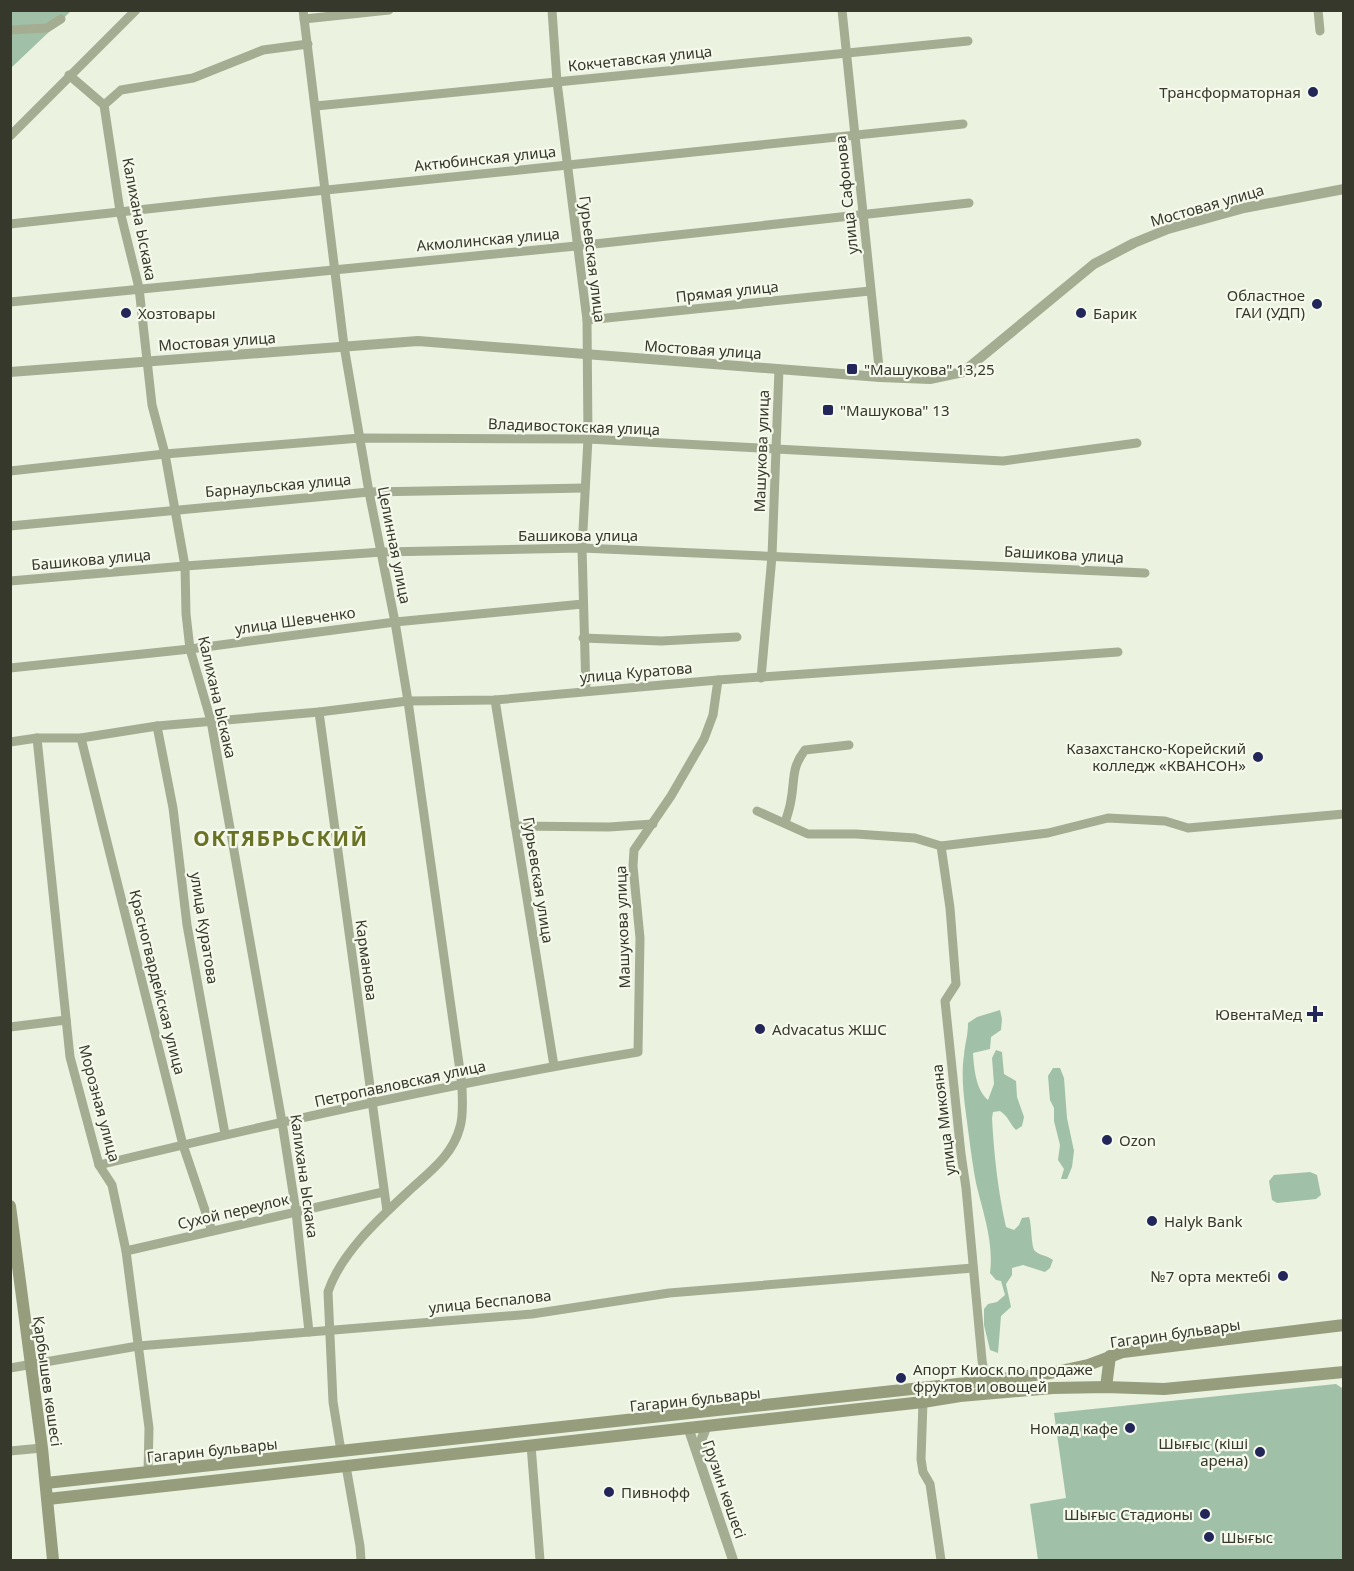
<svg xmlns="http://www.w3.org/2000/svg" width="1354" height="1571" viewBox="0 0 1354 1571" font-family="'Noto Sans',sans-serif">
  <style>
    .green { fill: #a0c1a7 }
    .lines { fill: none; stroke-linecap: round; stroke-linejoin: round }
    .minor { stroke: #a4ad92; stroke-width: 9 }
    .tertiary { stroke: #a4ad92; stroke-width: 10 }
    .secondary { stroke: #969d7d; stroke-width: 12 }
    .poi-dot { fill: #222658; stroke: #f4f9ec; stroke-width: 2 }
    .labels { text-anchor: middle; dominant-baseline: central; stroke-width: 4.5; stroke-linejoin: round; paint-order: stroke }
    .street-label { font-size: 15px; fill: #36382b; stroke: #f4f9ec }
    .poi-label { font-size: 15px; fill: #36382b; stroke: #f4f9ec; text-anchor: start }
    .district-label { font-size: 21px; font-weight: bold; letter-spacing: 1.5px; fill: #6a7225; stroke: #f4f9ec }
  </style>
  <rect width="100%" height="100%" fill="#ebf2e0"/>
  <g class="green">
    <path d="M 11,11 L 71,11 L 11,68 Z"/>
    <path d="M 1000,1010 L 1002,1019 L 1001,1030 L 991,1037 L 990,1049 L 973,1053 C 974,1069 976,1090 988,1100 L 994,1084 L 992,1058 L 996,1050 L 1002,1052 L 1004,1074 L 1016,1081 L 1017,1097 L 1024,1117 L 1022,1126 L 1016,1130 C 1009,1123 1009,1117 1000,1111 L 993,1112 L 992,1118 C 994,1155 998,1191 1006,1227 L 1014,1230 L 1019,1225 L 1022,1218 L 1029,1217 C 1032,1225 1031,1247 1035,1251 C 1040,1256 1047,1255 1053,1260 L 1050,1268 L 1045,1272 L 1023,1265 L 1012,1268 L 1012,1275 L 1006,1284 L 1011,1307 L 1001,1316 L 998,1353 L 990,1350 L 984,1325 L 984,1309 L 988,1304 L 997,1302 L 1005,1295 L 1001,1281 L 996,1280 L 990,1273 C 994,1242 983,1213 976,1183 C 973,1168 971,1152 969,1137 C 966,1111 960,1081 964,1055 C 965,1043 968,1036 968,1023 L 977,1017 Z"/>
    <path d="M 1053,1068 L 1060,1068 L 1064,1078 L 1067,1118 L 1074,1151 L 1072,1167 L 1067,1179 L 1061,1179 L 1064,1169 L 1058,1160 L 1060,1145 L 1054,1121 L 1054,1108 L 1050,1100 L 1048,1076 Z"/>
    <path d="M 1310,1172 L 1317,1175 L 1321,1195 L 1316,1199 L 1277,1203 L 1272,1200 L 1269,1181 L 1274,1175 Z"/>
    <path d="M 1336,1384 L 1342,1388 L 1344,1395 L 1343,1560 L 1038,1560 L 1030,1504 L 1066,1498 L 1054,1413 Z"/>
  </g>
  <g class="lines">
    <g class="minor">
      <path d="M 303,10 L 344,346 L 369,492 L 395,622 L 408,701 L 462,1085 C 462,1098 464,1114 460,1127 C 453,1154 432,1170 412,1188 C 382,1216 341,1252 328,1292 L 333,1402 L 341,1451"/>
      <path d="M 552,10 L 557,82 L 587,320 L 588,439 L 582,548 L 586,691"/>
      <path d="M 842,10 L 880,377"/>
      <path d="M 1318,10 L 1320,31"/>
      <path d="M 304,19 L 389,10"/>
      <path d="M 10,30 L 47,28 L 61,19"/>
      <path d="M 69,75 L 104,105 L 120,211 L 139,288 L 152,405 L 165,454 L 185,566 L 186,614 L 190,649 L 211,721 L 282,1122 L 296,1212 L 309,1332"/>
      <path d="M 104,105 L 121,90 L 193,78 L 263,50 L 308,44"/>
      <path d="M 316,106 L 968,41"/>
      <path d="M 10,136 L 136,10"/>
      <path d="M 10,224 L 220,201 L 963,124"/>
      <path d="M 10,302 L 576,246 L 969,203"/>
      <path d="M 587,320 L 870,291"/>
      <path d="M 10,471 L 165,454 L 360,438 L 588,439 L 1003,461 L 1137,443"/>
      <path d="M 10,526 L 369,492 L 585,488"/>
      <path d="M 10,581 L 185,566 L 382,552 L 582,548 L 1145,573"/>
      <path d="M 583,638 L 661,641 L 737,637"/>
      <path d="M 10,668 L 190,649 L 395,622 L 583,604"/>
      <path d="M 761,678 L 772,556 L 779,369"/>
      <path d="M 495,700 L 554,1066"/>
      <path d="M 319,712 L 387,1211"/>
      <path d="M 157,726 L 173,808 L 187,925 L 225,1134"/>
      <path d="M 37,738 L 70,1057 L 99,1165 L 112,1185 L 126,1251 L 149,1428 L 148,1472"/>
      <path d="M 81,738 L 183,1145 L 212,1231"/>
      <path d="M 10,742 L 37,738 L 81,738 L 157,726 L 319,712 L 408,701 L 495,700 L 718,680 L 1118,652"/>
      <path d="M 757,811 L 808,834 L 856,834 L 915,838 L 941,846 L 1048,833 L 1108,818 L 1165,821 L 1188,828 L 1344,814"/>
      <path d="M 785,823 C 787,816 790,808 791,800 C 795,779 791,768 805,750 L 849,745"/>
      <path d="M 515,826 L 609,827 L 653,824"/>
      <path d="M 941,846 L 950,908 L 956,984 L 945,1001 L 961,1154 L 966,1188 L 982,1360 L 986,1386"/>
      <path d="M 10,1027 L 66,1020"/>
      <path d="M 99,1165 C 277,1122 457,1082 638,1052 L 640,938 L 633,866 L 634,850 L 671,796 L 704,739 L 713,715 L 718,680"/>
      <path d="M 126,1251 L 383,1192"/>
      <path d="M 10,1368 L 138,1346 L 532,1314 L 669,1293 L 973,1268"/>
      <path d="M 923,1402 L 921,1459 L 923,1472 L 930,1484 L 941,1560"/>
      <path d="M 531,1445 L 540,1560"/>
      <path d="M 10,1451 L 42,1448"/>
      <path d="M 346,1466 L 360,1546 L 361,1560"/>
    </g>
    <g class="tertiary">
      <path d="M 10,372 L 418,341 L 880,377 L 930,379 L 963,372 L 1094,264 L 1134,243 L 1168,229 L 1244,208 L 1344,189"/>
      <path d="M 688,1427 L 733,1560"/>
      <path d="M 702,1457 L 702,1438 L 707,1425"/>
    </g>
    <g class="secondary">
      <path d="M 10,1206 L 42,1448 L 53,1560"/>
      <path d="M 1106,1387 L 1110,1356"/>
      <path d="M 46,1483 L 985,1381 L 1051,1373 L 1088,1365 L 1123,1352 L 1344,1325"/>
      <path d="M 48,1499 L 923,1402 L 960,1396 L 1053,1388 L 1106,1387 L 1164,1389 L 1344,1372"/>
    </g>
  </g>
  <g class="poi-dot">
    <circle cx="1313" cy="92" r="6"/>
    <circle cx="1317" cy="304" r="6"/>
    <circle cx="126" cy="313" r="6"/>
    <circle cx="1081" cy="313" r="6"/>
    <rect x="846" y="363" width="12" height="12" rx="3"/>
    <rect x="822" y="404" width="12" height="12" rx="3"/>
    <circle cx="1258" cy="757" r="6"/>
    <path d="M1312 1005h6v6h6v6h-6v6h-6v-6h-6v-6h6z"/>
    <circle cx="760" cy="1029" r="6"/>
    <circle cx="1107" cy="1140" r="6"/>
    <circle cx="1152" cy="1221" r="6"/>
    <circle cx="1283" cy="1276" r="6"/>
    <circle cx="901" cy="1378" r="6"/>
    <circle cx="1130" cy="1428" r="6"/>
    <circle cx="1260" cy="1452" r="6"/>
    <circle cx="609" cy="1492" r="6"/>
    <circle cx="1205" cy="1514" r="6"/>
    <circle cx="1209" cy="1537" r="6"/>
  </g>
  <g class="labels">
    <g class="street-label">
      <text transform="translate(640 58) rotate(-6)">Кокчетавская улица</text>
      <text transform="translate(485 158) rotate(-6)">Актюбинская улица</text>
      <text transform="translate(846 195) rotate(-96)">улица Сафонова</text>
      <text transform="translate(1207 205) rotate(-16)">Мостовая улица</text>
      <text transform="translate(140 219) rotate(79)">Калихана Ыскака</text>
      <text transform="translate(488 239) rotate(-5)">Акмолинская улица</text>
      <text transform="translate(593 259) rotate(83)">Гурьевская улица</text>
      <text transform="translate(727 291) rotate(-6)">Прямая улица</text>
      <text transform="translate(217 341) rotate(-4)">Мостовая улица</text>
      <text transform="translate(703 349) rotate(4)">Мостовая улица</text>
      <text transform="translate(574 426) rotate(2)">Владивостокская улица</text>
      <text transform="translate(761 451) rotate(-88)">Машукова улица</text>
      <text transform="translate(278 485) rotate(-5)">Барнаульская улица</text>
      <text x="578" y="535">Башикова улица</text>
      <text transform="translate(395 545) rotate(79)">Целинная улица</text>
      <text transform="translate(1064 554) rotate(3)">Башикова улица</text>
      <text transform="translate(91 559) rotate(-5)">Башикова улица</text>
      <text transform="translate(295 620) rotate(-8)">улица Шевченко</text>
      <text transform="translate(636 672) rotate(-5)">улица Куратова</text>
      <text transform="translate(218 697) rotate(77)">Калихана Ыскака</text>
      <text transform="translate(539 880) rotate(81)">Гурьевская улица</text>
      <text transform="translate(622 927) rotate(-92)">Машукова улица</text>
      <text transform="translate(205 928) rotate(81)">улица Куратова</text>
      <text transform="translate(367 960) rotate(82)">Карманова</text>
      <text transform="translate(158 982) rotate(76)">Красногвардейская улица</text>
      <text transform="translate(400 1083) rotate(-12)">Петропавловская улица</text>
      <text transform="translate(100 1103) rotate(75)">Морозная улица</text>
      <text transform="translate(943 1120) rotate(-97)">улица Микояна</text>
      <text transform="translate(305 1176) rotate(82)">Калихана Ыскака</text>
      <text transform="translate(233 1211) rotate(-13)">Сухой переулок</text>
      <text transform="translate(490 1301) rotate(-6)">улица Беспалова</text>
      <text transform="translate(1175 1333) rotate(-8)">Гагарин бульвары</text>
      <text transform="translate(48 1381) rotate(82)">Қарбышев көшесі</text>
      <text transform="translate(695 1399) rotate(-6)">Гагарин бульвары</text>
      <text transform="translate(212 1450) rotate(-6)">Гагарин бульвары</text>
      <text transform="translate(725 1489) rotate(71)">Грузин көшесі</text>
    </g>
    <g class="poi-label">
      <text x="1301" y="92" text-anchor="end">Трансформаторная</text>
      <text x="1305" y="295" text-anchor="end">Областное<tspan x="1305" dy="17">ГАИ (УДП)</tspan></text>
      <text x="138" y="313">Хозтовары</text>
      <text x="1093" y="313">Барик</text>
      <text x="864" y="369">"Машукова" 13,25</text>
      <text x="840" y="410">"Машукова" 13</text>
      <text x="1246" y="748" text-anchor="end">Казахстанско-Корейский<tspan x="1246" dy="17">колледж «КВАНСОН»</tspan></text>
      <text x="1302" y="1014" text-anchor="end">ЮвентаМед</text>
      <text x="772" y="1029">Advacatus ЖШС</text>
      <text x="1119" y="1140">Ozon</text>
      <text x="1164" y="1221">Halyk Bank</text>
      <text x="1271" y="1276" text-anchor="end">№7 орта мектебі</text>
      <text x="913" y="1369">Апорт Киоск по продаже<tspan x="913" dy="17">фруктов и овощей</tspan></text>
      <text x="1118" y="1428" text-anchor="end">Номад кафе</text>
      <text x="1248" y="1443" text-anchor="end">Шығыс (кіші<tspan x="1248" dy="17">арена)</tspan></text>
      <text x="621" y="1492">Пивнофф</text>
      <text x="1193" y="1514" text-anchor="end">Шығыс Стадионы</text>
      <text x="1221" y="1537">Шығыс</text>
    </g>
    <g class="district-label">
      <text x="281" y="838">ОКТЯБРЬСКИЙ</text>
    </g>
  </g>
  <rect width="1354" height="1571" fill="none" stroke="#36382b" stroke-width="24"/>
</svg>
